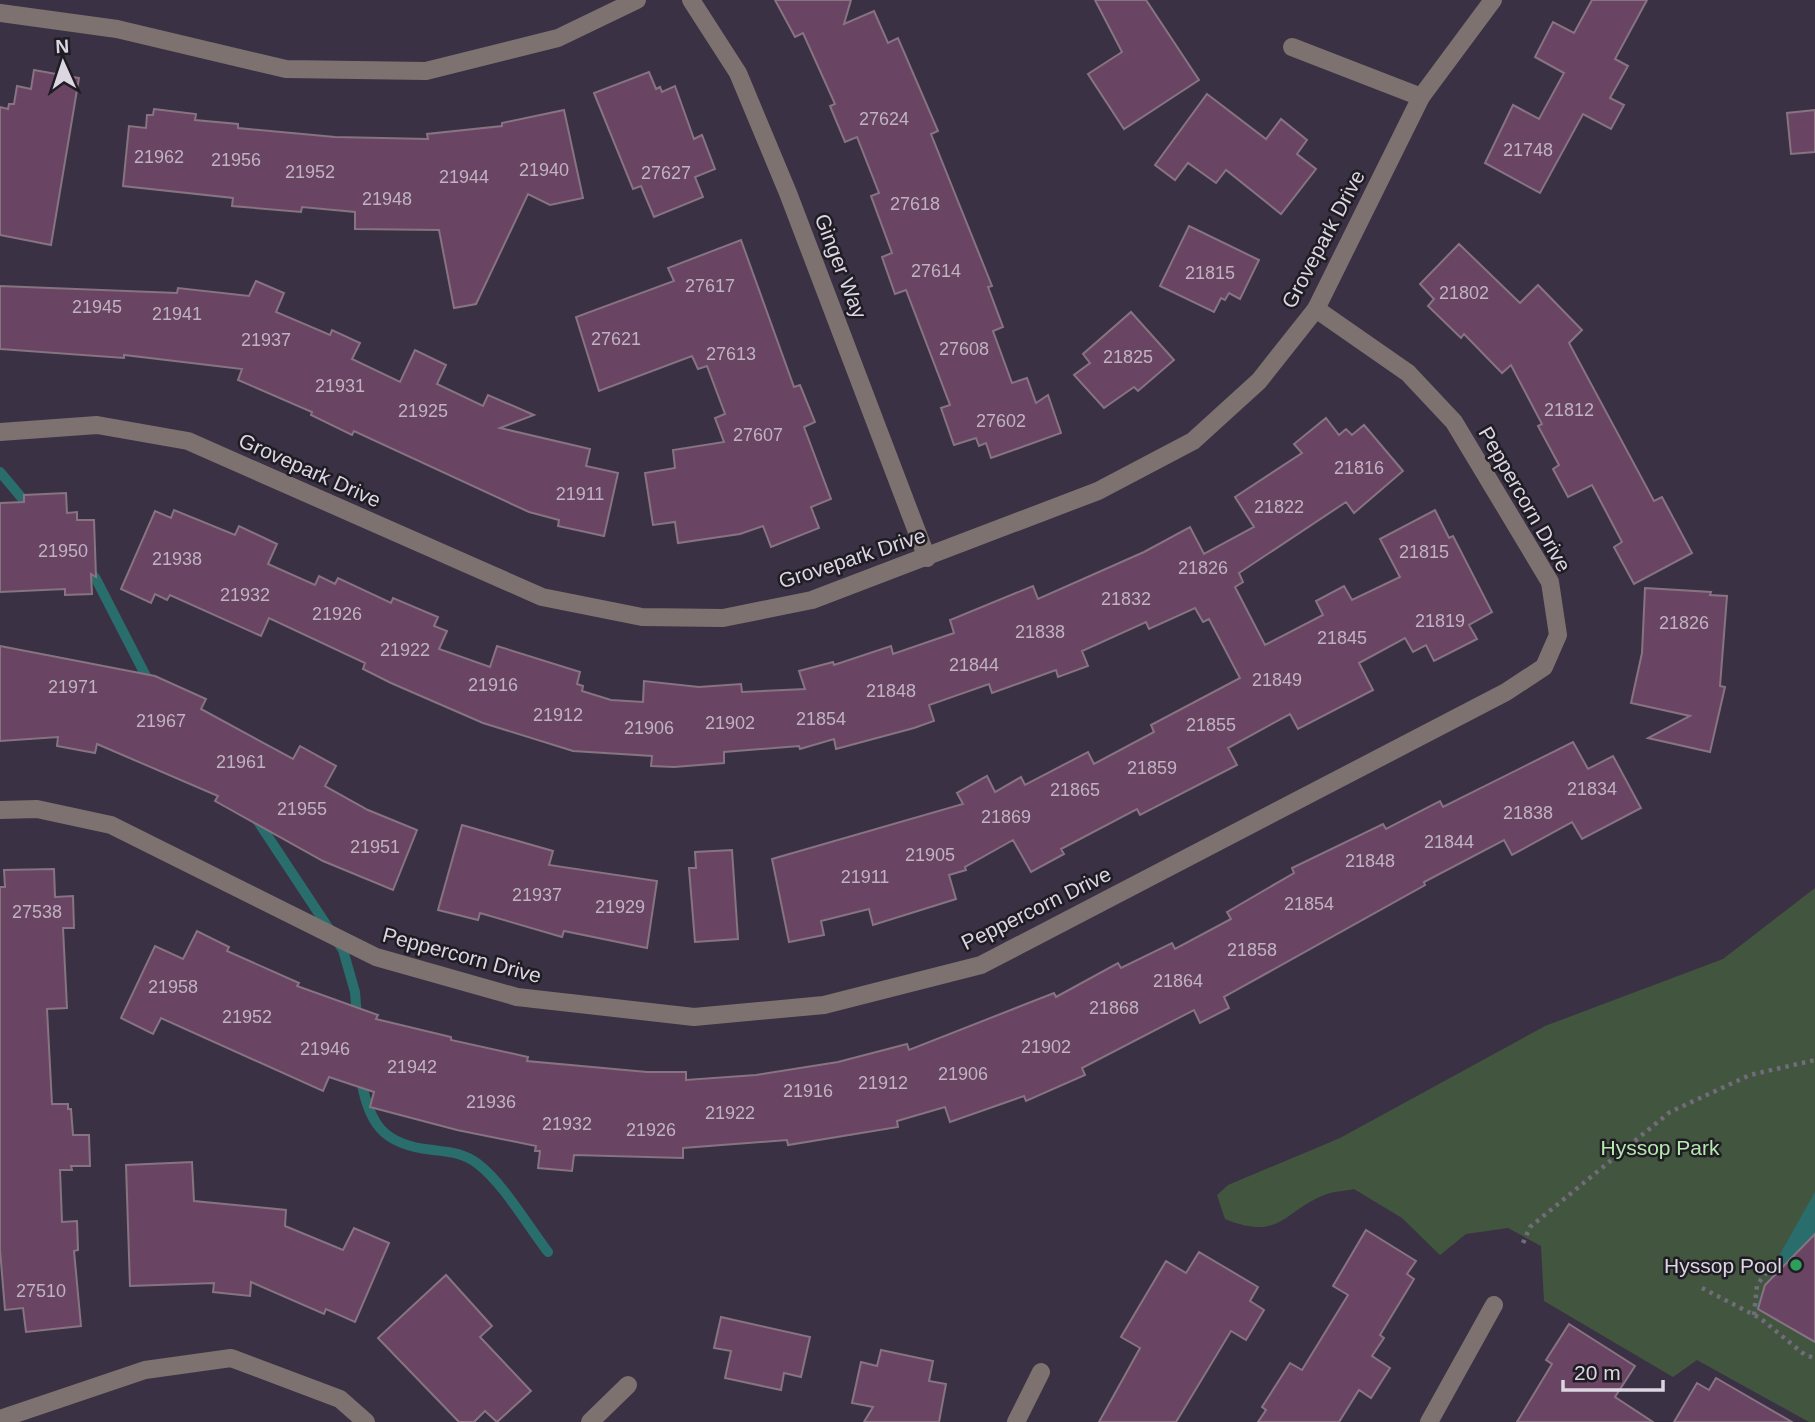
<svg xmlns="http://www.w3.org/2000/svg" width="1815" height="1422" viewBox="0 0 1815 1422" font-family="Helvetica,sans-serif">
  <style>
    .green { fill: #42563f }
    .water { fill: #2a6d6d }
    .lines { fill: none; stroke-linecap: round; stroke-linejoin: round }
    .stream { stroke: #2a6d6d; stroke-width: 10 }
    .building { fill: #6a4563; stroke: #877382; stroke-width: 2 }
    .path { stroke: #726b7b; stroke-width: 4.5; stroke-dasharray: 3.5 5; stroke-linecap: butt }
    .minor { stroke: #7e7270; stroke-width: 18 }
    .leisure-dot { fill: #2e9e5b; stroke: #1f1c24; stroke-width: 2.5 }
    .labels { text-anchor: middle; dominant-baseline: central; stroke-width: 5; stroke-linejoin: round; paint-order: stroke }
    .number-label { font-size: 18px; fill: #bfb2c2 }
    .street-label { font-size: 21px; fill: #dbd6e2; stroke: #1f1c24 }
    .park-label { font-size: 21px; fill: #b5e9ad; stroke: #1f1c24 }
    .poi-label { font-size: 21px; fill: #dbd6e2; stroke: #1f1c24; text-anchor: end }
  </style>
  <rect width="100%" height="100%" fill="#3a3244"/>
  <path class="green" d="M 1815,888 L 1815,1422 L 1809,1422 L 1697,1360 L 1673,1377 L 1544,1301 L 1541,1246 L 1508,1228 L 1466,1234 L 1440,1255 L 1402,1218 L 1354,1189 C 1345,1191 1335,1191 1327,1194 C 1283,1210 1282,1242 1225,1219 L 1217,1195 L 1228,1185 L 1340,1138 L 1545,1026 L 1723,959 Z"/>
  <path class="water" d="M 1815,1192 L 1815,1335 L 1810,1340 L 1756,1308 L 1764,1286 L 1778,1267 L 1775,1263 Z"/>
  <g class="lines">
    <g class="stream">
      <path d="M 0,472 L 31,509"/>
      <path d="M 84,566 L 96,579 L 150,684"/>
      <path d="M 257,820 L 343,950 L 355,992 L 357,1018"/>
      <path d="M 360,1075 C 369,1124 382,1145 433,1150 C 450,1152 464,1153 478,1164 C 503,1183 528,1226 548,1252"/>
    </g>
  </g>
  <g class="building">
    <path d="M 775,0 L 851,0 L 844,24 L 874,11 L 888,43 L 898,38 L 938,131 L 931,134 L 992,286 L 988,287 L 1003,327 L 993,331 L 1012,383 L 1027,378 L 1036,403 L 1048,395 L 1061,433 L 991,458 L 986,443 L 979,446 L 976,438 L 954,445 L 941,408 L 950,405 L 906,290 L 895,294 L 882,257 L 892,253 L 871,196 L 879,193 L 857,137 L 845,142 L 830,106 L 835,104 L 803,33 L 795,37 Z"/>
    <path d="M 1095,0 L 1146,0 L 1199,80 L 1124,129 L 1088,74 L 1122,52 Z"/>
    <path d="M 1592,0 L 1647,0 L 1615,59 L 1628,66 L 1610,98 L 1624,105 L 1611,129 L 1583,114 L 1540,193 L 1485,163 L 1513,105 L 1539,119 L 1564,73 L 1535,57 L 1553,22 L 1574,33 Z"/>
    <path d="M 34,70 L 79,78 L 51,245 L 0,235 L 0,107 L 8,109 L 9,104 L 14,104 L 17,86 L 31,89 Z"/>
    <path d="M 649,72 L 656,89 L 660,87 L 662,92 L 675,86 L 694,139 L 702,135 L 715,169 L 695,177 L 703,197 L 654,217 L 641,186 L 633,189 L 594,93 Z"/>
    <path d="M 1207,94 L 1266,139 L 1281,119 L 1307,140 L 1297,154 L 1316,169 L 1281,214 L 1226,170 L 1216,183 L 1188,163 L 1175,180 L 1155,165 Z"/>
    <path d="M 154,109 L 196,114 L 195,120 L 238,124 L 238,128 L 335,137 L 428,139 L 427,134 L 502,126 L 502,123 L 564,110 L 583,198 L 550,205 L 528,194 L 476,304 L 454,308 L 439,230 L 355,229 L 355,212 L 302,207 L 301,212 L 232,206 L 233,198 L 123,186 L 129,126 L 146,128 L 147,115 L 153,115 Z"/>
    <path d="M 1815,110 L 1815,152 L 1791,154 L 1787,113 Z"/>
    <path d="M 1189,226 L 1259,260 L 1240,299 L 1229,293 L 1225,300 L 1221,298 L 1214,312 L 1160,286 Z"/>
    <path d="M 741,240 L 794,387 L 800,385 L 815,422 L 804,427 L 831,499 L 811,507 L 819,528 L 771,547 L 763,526 L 740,534 L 678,543 L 675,522 L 653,525 L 645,473 L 675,468 L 673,450 L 724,442 L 715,418 L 725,414 L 707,366 L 698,369 L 692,356 L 599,391 L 576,317 L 674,281 L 668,268 Z"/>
    <path d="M 1459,244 L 1520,303 L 1538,285 L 1582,330 L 1569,343 L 1654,501 L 1662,497 L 1692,553 L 1634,584 L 1614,547 L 1622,542 L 1592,485 L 1568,497 L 1553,469 L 1559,465 L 1538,426 L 1542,424 L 1511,365 L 1502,373 L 1464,334 L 1461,338 L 1428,306 L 1434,299 L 1420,284 Z"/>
    <path d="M 256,281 L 284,293 L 276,312 L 330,335 L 332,330 L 360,343 L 352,359 L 400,382 L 415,350 L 446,365 L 437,384 L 483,406 L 488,395 L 534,415 L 500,428 L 590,449 L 586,466 L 618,473 L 604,536 L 558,526 L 559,520 L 529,512 L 354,431 L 352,435 L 311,415 L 312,412 L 238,380 L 242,369 L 124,355 L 124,358 L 0,349 L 0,286 L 177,293 L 178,288 L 249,296 Z"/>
    <path d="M 1131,312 L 1174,360 L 1138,391 L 1134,387 L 1104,408 L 1074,375 L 1090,363 L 1083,354 Z"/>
    <path d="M 1326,418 L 1339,435 L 1346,429 L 1352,435 L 1364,425 L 1403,471 L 1354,513 L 1346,502 L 1239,573 L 1243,582 L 1235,587 L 1265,645 L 1323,615 L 1316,601 L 1344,586 L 1352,600 L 1400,577 L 1380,539 L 1435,510 L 1449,538 L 1453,536 L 1492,612 L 1469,625 L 1477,639 L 1434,661 L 1426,645 L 1413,652 L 1405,638 L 1359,663 L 1373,690 L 1298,729 L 1290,714 L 1228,748 L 1237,765 L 1140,815 L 1137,809 L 1061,849 L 1064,854 L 1031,872 L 1013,840 L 965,867 L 966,870 L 949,875 L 956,899 L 873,925 L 869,909 L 821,921 L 824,935 L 789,942 L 772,859 L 963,804 L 957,793 L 987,776 L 995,792 L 1021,777 L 1025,785 L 1088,752 L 1094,764 L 1154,732 L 1151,725 L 1240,678 L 1209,619 L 1203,622 L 1195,608 L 1149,629 L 1146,622 L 1082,651 L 1088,666 L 1058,677 L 1056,670 L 992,693 L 989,684 L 929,705 L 934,721 L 914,728 L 836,749 L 834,739 L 800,749 L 799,746 L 724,752 L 724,763 L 674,767 L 651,766 L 652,756 L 573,751 L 483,723 L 391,683 L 363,669 L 365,663 L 269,618 L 261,636 L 170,595 L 167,600 L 155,594 L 151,603 L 121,589 L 155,511 L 171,518 L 174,510 L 235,535 L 239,526 L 277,544 L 268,564 L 315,585 L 319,576 L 335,584 L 338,578 L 391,603 L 393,598 L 438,617 L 434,626 L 447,631 L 439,649 L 490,667 L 497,646 L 580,672 L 577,684 L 583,686 L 582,691 L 611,700 L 643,702 L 644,681 L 699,687 L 741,684 L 742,692 L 805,689 L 799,671 L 833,662 L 834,665 L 891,646 L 893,654 L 954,633 L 950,620 L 1033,586 L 1038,599 L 1144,552 L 1190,527 L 1204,554 L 1254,527 L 1235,497 L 1302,453 L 1294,444 Z"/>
    <path d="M 66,493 L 67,513 L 77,512 L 77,520 L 94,520 L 96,577 L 91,574 L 92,594 L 65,595 L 65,589 L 0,592 L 0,503 L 24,502 L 24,495 Z"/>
    <path d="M 1645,588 L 1711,592 L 1710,595 L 1727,596 L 1720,686 L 1725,687 L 1710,752 L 1648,738 L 1690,716 L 1631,703 L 1642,653 Z"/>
    <path d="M 0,646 L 155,676 L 206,699 L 201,709 L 293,759 L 300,746 L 336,766 L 325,786 L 368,810 L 417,830 L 393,890 L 323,861 L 215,801 L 218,796 L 97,744 L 95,753 L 57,746 L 58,737 L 0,741 Z"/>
    <path d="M 1573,742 L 1588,769 L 1613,756 L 1641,808 L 1582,839 L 1572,822 L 1512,855 L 1504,840 L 1424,882 L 1425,885 L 1224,997 L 1229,1008 L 1200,1023 L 1194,1010 L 1082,1068 L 1085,1075 L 1026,1101 L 1024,1096 L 950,1122 L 945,1107 L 897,1121 L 898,1127 L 788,1145 L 787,1140 L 683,1148 L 683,1158 L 574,1155 L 572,1171 L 538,1168 L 540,1151 L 535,1151 L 536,1146 L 457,1130 L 370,1107 L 374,1092 L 329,1077 L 323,1091 L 161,1018 L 153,1034 L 121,1018 L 155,946 L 183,959 L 197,931 L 229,947 L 227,951 L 299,983 L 297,986 L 378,1015 L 376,1019 L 451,1037 L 451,1040 L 528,1057 L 527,1061 L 647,1072 L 686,1072 L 686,1080 L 756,1075 L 838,1062 L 907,1044 L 909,1050 L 1054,993 L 1056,997 L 1118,963 L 1121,968 L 1172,943 L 1175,949 L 1231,919 L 1227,912 L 1294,873 L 1292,868 L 1383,824 L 1386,829 L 1440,801 L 1443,807 Z"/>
    <path d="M 462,825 L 553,851 L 549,865 L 657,881 L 647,948 L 564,931 L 562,937 L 480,913 L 478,920 L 438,910 Z"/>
    <path d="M 732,850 L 738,939 L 695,942 L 689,868 L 696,868 L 695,852 Z"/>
    <path d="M 54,869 L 55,897 L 73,896 L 74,928 L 63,928 L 67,1008 L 47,1009 L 52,1104 L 68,1104 L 68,1109 L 71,1109 L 73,1135 L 89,1135 L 90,1166 L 71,1166 L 72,1170 L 60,1170 L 62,1222 L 77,1221 L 78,1250 L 74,1251 L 81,1326 L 26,1332 L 23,1308 L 5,1310 L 0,1250 L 0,887 L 5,887 L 4,870 Z"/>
    <path d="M 192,1162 L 194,1201 L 286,1210 L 285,1226 L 343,1250 L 354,1228 L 389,1243 L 355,1322 L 326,1309 L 324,1314 L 251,1282 L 250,1296 L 213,1292 L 214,1283 L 130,1286 L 126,1165 Z"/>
    <path d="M 1366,1230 L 1416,1261 L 1407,1274 L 1414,1279 L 1380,1335 L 1384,1338 L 1372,1356 L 1390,1368 L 1371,1398 L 1359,1390 L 1339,1422 L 1258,1422 L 1266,1410 L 1262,1407 L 1290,1363 L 1302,1370 L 1348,1295 L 1333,1286 Z"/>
    <path d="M 1815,1234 L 1815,1342 L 1758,1309 L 1765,1285 Z"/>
    <path d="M 1199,1252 L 1258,1287 L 1250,1301 L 1264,1310 L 1246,1340 L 1231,1331 L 1176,1422 L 1099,1422 L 1140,1348 L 1121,1337 L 1166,1261 L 1186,1273 Z"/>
    <path d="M 446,1275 L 492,1326 L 480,1337 L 531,1391 L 497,1422 L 485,1411 L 474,1422 L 459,1422 L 378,1338 Z"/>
    <path d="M 721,1317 L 810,1337 L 801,1377 L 784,1373 L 781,1390 L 725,1378 L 731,1351 L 714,1348 Z"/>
    <path d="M 1569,1324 L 1635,1366 L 1615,1397 L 1653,1422 L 1517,1422 L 1552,1364 L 1546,1360 Z"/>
    <path d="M 881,1350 L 933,1361 L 929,1381 L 946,1384 L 939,1422 L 864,1422 L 873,1407 L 852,1403 L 861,1362 L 877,1366 Z"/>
    <path d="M 1716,1378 L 1792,1422 L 1674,1422 L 1697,1383 L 1709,1390 Z"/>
  </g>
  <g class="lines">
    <g class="path">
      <path d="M 1523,1243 L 1530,1227 L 1670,1112 L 1750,1075 L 1815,1060"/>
      <path d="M 1702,1288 L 1760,1318 L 1805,1355 L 1815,1358"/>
      <path d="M 1754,1315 L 1757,1285 L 1766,1273"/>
    </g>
    <g class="minor">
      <path d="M 691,0 L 738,73 L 788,193 L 927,558"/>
      <path d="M 0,13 L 117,29 L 286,69 L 426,71 L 558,38 L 637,0"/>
      <path d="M 1292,47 L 1421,97"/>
      <path d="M 0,432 L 97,425 L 188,441 L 542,597 L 642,617 L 723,618 L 812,600 L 1098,491 L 1193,441 L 1259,381 L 1316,309 L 1421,97 L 1493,0"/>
      <path d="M 0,810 L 37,809 L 111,825 L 376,957 L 517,997 L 694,1017 L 824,1005 L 981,965 L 1506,692 L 1544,667 L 1558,635 L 1550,582 L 1454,422 L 1408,373 L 1316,309"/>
      <path d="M 0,1419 L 145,1370 L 231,1358 L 340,1399 L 366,1422"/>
      <path d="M 590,1422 L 628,1385"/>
      <path d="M 1016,1422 L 1041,1372"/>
      <path d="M 1429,1422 L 1494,1305"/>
    </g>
  </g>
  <circle class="leisure-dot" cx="1796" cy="1265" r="7"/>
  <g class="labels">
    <g class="number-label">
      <text x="884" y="119">27624</text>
      <text x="1528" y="150">21748</text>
      <text x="159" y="157">21962</text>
      <text x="236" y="160">21956</text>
      <text x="544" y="170">21940</text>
      <text x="310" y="172">21952</text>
      <text x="666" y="173">27627</text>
      <text x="464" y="177">21944</text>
      <text x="387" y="199">21948</text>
      <text x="915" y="204">27618</text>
      <text x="936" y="271">27614</text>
      <text x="1210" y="273">21815</text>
      <text x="710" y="286">27617</text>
      <text x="1464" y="293">21802</text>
      <text x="97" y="307">21945</text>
      <text x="177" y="314">21941</text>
      <text x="616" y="339">27621</text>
      <text x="266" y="340">21937</text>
      <text x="964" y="349">27608</text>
      <text x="731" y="354">27613</text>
      <text x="1128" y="357">21825</text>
      <text x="340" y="386">21931</text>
      <text x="1569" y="410">21812</text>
      <text x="423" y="411">21925</text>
      <text x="1001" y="421">27602</text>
      <text x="758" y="435">27607</text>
      <text x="1359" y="468">21816</text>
      <text x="580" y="494">21911</text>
      <text x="1279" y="507">21822</text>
      <text x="63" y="551">21950</text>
      <text x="1424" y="552">21815</text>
      <text x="177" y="559">21938</text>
      <text x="1203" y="568">21826</text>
      <text x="245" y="595">21932</text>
      <text x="1126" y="599">21832</text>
      <text x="337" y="614">21926</text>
      <text x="1440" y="621">21819</text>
      <text x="1684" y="623">21826</text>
      <text x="1040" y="632">21838</text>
      <text x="1342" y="638">21845</text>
      <text x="405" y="650">21922</text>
      <text x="974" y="665">21844</text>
      <text x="1277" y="680">21849</text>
      <text x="493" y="685">21916</text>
      <text x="73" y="687">21971</text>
      <text x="891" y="691">21848</text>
      <text x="558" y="715">21912</text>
      <text x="821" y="719">21854</text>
      <text x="161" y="721">21967</text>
      <text x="730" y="723">21902</text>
      <text x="1211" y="725">21855</text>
      <text x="649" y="728">21906</text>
      <text x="241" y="762">21961</text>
      <text x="1152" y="768">21859</text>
      <text x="1592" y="789">21834</text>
      <text x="1075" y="790">21865</text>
      <text x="302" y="809">21955</text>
      <text x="1528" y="813">21838</text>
      <text x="1006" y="817">21869</text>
      <text x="1449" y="842">21844</text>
      <text x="375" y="847">21951</text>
      <text x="930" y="855">21905</text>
      <text x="1370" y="861">21848</text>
      <text x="865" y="877">21911</text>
      <text x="537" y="895">21937</text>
      <text x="1309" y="904">21854</text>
      <text x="620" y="907">21929</text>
      <text x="37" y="912">27538</text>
      <text x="1252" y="950">21858</text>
      <text x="1178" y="981">21864</text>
      <text x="173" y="987">21958</text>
      <text x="1114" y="1008">21868</text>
      <text x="247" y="1017">21952</text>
      <text x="1046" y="1047">21902</text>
      <text x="325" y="1049">21946</text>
      <text x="412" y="1067">21942</text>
      <text x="963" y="1074">21906</text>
      <text x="883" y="1083">21912</text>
      <text x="808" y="1091">21916</text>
      <text x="491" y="1102">21936</text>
      <text x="730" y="1113">21922</text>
      <text x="567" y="1124">21932</text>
      <text x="651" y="1130">21926</text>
      <text x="41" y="1291">27510</text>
    </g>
    <g class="street-label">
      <text transform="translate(1323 239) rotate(-62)">Grovepark Drive</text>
      <text transform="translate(841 266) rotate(69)">Ginger Way</text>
      <text transform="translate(310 470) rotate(24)">Grovepark Drive</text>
      <text transform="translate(1525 499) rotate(60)">Peppercorn Drive</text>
      <text transform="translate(852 558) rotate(-18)">Grovepark Drive</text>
      <text transform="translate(1036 908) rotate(-26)">Peppercorn Drive</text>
      <text transform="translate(462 955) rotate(15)">Peppercorn Drive</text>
    </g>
    <g class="park-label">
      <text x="1660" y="1147">Hyssop Park</text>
    </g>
    <g class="poi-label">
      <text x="1782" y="1265">Hyssop Pool</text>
    </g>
  </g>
  <g transform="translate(63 63) rotate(357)" stroke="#1f1c24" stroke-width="5" paint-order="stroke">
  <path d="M0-5L12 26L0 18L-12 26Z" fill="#dbd6e2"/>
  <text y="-10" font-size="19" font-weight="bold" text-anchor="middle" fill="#dbd6e2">N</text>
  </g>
  <path d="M1563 1380v10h100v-10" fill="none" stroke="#dbd6e2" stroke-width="3.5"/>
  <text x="1574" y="1380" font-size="21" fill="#dbd6e2" stroke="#1f1c24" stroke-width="5" paint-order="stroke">20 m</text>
</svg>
